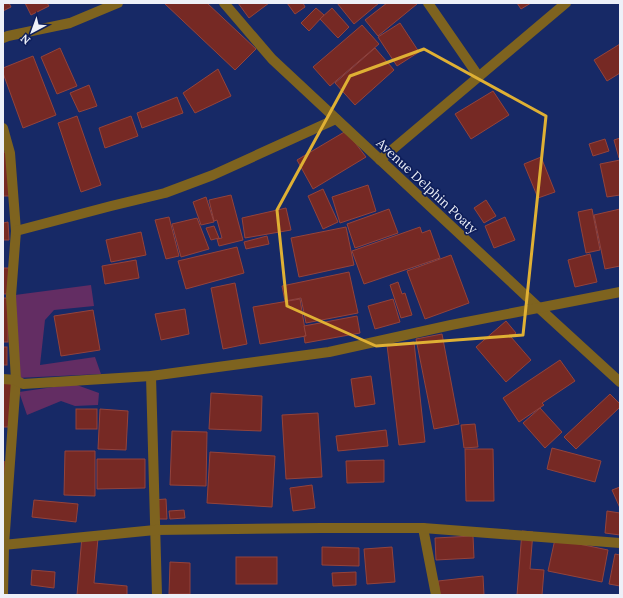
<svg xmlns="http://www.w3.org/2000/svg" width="623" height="598" viewBox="0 0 623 598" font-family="Lora,serif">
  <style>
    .green { fill: #632d63 }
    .building { fill: #762924; stroke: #93433c }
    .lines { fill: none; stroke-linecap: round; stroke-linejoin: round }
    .minor { stroke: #7e631f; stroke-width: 10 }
    .marked { fill: none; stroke: #dfb034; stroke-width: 3; stroke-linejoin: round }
    .labels { text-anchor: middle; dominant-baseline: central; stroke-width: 3.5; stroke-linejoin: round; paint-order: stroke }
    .street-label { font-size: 13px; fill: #edf0f8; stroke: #0e1e5a }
  </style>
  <rect width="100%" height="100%" fill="#172966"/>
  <g class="green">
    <path d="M 91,285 L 94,306 L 54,310 L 45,320 L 40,365 L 95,357 L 101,374 L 17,378 L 15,295 Z"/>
    <path d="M 74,384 L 99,393 L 98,405 L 75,406 L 61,401 L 27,415 L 19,392 Z"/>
  </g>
  <g class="building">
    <path d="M 3,3 L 9,3 L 11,7 L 3,11 Z"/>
    <path d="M 25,3 L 47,3 L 49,6 L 31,15 Z"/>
    <path d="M 164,3 L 207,3 L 256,49 L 235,70 Z"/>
    <path d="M 238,3 L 269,3 L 249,18 Z"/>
    <path d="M 287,3 L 303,3 L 305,7 L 295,14 Z"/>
    <path d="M 337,3 L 379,3 L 354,24 Z"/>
    <path d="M 387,3 L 416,3 L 417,4 L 378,36 L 365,20 Z"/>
    <path d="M 517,3 L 531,3 L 521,9 Z"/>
    <path d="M 316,8 L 324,15 L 309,31 L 301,23 Z"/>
    <path d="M 332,8 L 349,27 L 338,38 L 320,19 Z"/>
    <path d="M 400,23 L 419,52 L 397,66 L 378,37 Z"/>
    <path d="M 362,25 L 379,44 L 330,86 L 313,67 Z"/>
    <path d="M 620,44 L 620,73 L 607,81 L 594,60 Z"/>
    <path d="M 60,48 L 77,86 L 57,94 L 41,57 Z"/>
    <path d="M 375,48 L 394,70 L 355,105 L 335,83 Z"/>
    <path d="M 33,56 L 56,115 L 23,128 L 3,73 L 3,68 Z"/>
    <path d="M 218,69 L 231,96 L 195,113 L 183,93 Z"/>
    <path d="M 89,85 L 97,106 L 79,112 L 70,93 Z"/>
    <path d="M 493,91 L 509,115 L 471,139 L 455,114 Z"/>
    <path d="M 177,97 L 183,113 L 142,128 L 137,113 Z"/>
    <path d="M 77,116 L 101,185 L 81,192 L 58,123 Z"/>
    <path d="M 131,116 L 138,136 L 105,148 L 99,128 Z"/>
    <path d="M 346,131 L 366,157 L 313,189 L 297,160 Z"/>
    <path d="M 620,138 L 620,158 L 619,158 L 614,140 Z"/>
    <path d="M 605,139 L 609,151 L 593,156 L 589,144 Z"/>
    <path d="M 3,152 L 8,152 L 11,196 L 3,196 Z"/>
    <path d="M 541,157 L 555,192 L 538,198 L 524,164 Z"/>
    <path d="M 620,160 L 620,195 L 607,197 L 600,164 Z"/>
    <path d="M 368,185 L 376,211 L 340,223 L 332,197 Z"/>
    <path d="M 323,189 L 338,222 L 323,229 L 308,196 Z"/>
    <path d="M 231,195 L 243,240 L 219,246 L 217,239 L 222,238 L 217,220 L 214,221 L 209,200 Z"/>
    <path d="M 206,197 L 214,222 L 201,225 L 193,202 Z"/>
    <path d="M 486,200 L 496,216 L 484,223 L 474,208 Z"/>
    <path d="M 286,208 L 291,230 L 245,238 L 242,218 Z"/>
    <path d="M 389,209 L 398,233 L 355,248 L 347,224 Z"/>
    <path d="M 592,209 L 600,250 L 586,253 L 578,212 Z"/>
    <path d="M 620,209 L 620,266 L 605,269 L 594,215 Z"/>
    <path d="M 169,217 L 179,256 L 166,259 L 155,220 Z"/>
    <path d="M 505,217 L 515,240 L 494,248 L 485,226 Z"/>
    <path d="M 197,218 L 209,249 L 181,257 L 172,224 Z"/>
    <path d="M 8,222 L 9,240 L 3,240 L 3,223 Z"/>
    <path d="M 214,226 L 219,238 L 211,240 L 206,228 Z"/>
    <path d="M 346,227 L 354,265 L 299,277 L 291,238 Z"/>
    <path d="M 420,227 L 422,233 L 430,230 L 440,258 L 364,284 L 352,251 Z"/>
    <path d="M 141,232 L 146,255 L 111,262 L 106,240 Z"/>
    <path d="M 267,236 L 269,244 L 246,249 L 244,242 Z"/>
    <path d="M 237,247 L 244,273 L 186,289 L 178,261 Z"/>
    <path d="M 590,254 L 597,282 L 575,287 L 568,260 Z"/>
    <path d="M 451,255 L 469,303 L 425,319 L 407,271 Z"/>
    <path d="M 136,260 L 139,278 L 105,284 L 102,266 Z"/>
    <rect x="3" y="268" width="7" height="26"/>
    <path d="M 349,272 L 358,313 L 306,323 L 301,298 L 285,301 L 282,286 Z"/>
    <path d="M 398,282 L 402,294 L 405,293 L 412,315 L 401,318 L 390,285 Z"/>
    <path d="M 235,283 L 247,344 L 223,349 L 211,288 Z"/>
    <rect x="3" y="298" width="5" height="44"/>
    <path d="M 300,299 L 306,336 L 260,344 L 253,307 Z"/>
    <path d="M 393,299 L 400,322 L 375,329 L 368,306 Z"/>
    <path d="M 185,309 L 189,334 L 161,340 L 155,314 Z"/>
    <path d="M 93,310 L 100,350 L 61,356 L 54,316 Z"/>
    <path d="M 357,316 L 360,333 L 305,343 L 304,336 L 306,336 L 304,326 Z"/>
    <path d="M 506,321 L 516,333 L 511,337 L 531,360 L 506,382 L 476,347 Z"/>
    <path d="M 442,334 L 459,424 L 434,429 L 416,339 Z"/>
    <path d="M 414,342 L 425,442 L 399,445 L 387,345 Z"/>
    <rect x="3" y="347" width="4" height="18"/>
    <path d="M 560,360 L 575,381 L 542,403 L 544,405 L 519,422 L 503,398 Z"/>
    <path d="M 371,376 L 375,404 L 355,407 L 351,379 Z"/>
    <rect x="3" y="383" width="9" height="44"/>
    <path d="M 211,393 L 262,396 L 261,431 L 209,429 Z"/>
    <path d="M 610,394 L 620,404 L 620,407 L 576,449 L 564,437 Z"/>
    <path d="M 540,408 L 562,432 L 545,448 L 523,423 Z"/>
    <rect x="76" y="409" width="21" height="20"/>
    <path d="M 100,409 L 128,411 L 126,450 L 98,449 Z"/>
    <path d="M 318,413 L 322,477 L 286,479 L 282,415 Z"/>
    <path d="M 475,424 L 478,447 L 464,448 L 461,425 Z"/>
    <path d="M 386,430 L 388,446 L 338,451 L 336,436 Z"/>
    <path d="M 172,431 L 207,432 L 206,486 L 170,485 Z"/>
    <path d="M 552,448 L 601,461 L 595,482 L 547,469 Z"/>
    <path d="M 465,449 L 493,449 L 494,501 L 466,501 Z"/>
    <path d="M 65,451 L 95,451 L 95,496 L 64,495 Z"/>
    <path d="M 210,452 L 275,456 L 272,507 L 207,503 Z"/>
    <path d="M 97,459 L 145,459 L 145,488 L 97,489 Z"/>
    <path d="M 384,460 L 384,482 L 347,483 L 346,461 Z"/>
    <path d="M 3,461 L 5,462 L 3,491 Z"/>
    <path d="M 312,485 L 315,508 L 293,511 L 290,488 Z"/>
    <path d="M 620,487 L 620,508 L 612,490 Z"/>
    <path d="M 166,499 L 167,519 L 153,519 L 152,500 Z"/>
    <path d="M 34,500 L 78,504 L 76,522 L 32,517 Z"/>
    <path d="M 184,510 L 185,518 L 170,519 L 169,511 Z"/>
    <path d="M 607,511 L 620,513 L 620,535 L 605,533 Z"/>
    <path d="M 522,531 L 533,532 L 530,569 L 544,570 L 542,595 L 517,595 Z"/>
    <path d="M 82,536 L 98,538 L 94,583 L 127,586 L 127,595 L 77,595 Z"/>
    <path d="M 473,536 L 474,558 L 436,560 L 435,538 Z"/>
    <path d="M 555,539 L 608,550 L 602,582 L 548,571 Z"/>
    <path d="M 322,547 L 359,548 L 359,566 L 322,565 Z"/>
    <path d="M 392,547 L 395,582 L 367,584 L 364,549 Z"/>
    <path d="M 615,554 L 620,555 L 620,586 L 609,584 Z"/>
    <rect x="236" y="557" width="41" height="27"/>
    <path d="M 170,562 L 190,563 L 190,594 L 169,594 Z"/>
    <path d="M 32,570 L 55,572 L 54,588 L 31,585 Z"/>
    <path d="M 356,572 L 356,585 L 333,586 L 332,573 Z"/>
    <path d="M 483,576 L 484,595 L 440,595 L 438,581 Z"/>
  </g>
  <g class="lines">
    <g class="minor">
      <path d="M 224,3 L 272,59 L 539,308 L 620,382"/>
      <path d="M 428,3 L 479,77"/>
      <path d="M 3,38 L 8,36 L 70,23 L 118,3"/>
      <path d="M 3,128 L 10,153 L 16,231 L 11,296 L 16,380 L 4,545 L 3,595"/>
      <path d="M 380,160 L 566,3"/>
      <path d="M 16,231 L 111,206 L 165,193 L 213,175 L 336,119"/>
      <path d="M 151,376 L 157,595"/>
      <path d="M 3,379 L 16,380 L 23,384 L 151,376 L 329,352 L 451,325 L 620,292"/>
      <path d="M 423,528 L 436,595"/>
      <path d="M 3,545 L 155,530 L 321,528 L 423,528 L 620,543"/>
    </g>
  </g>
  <path class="marked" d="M 424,49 L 546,116 L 523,335 L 376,346 L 287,306 L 277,210 L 350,76 Z"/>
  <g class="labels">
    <g class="street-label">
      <text transform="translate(427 186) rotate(43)">Avenue Delphin Poaty</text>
    </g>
  </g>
  <rect width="623" height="598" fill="none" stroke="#edf0f8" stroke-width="8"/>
  <g transform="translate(32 32) rotate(221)" stroke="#0e1e5a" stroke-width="3" paint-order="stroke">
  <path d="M0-3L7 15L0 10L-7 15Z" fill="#edf0f8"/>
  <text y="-6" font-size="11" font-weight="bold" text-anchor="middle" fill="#edf0f8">N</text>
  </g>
</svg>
